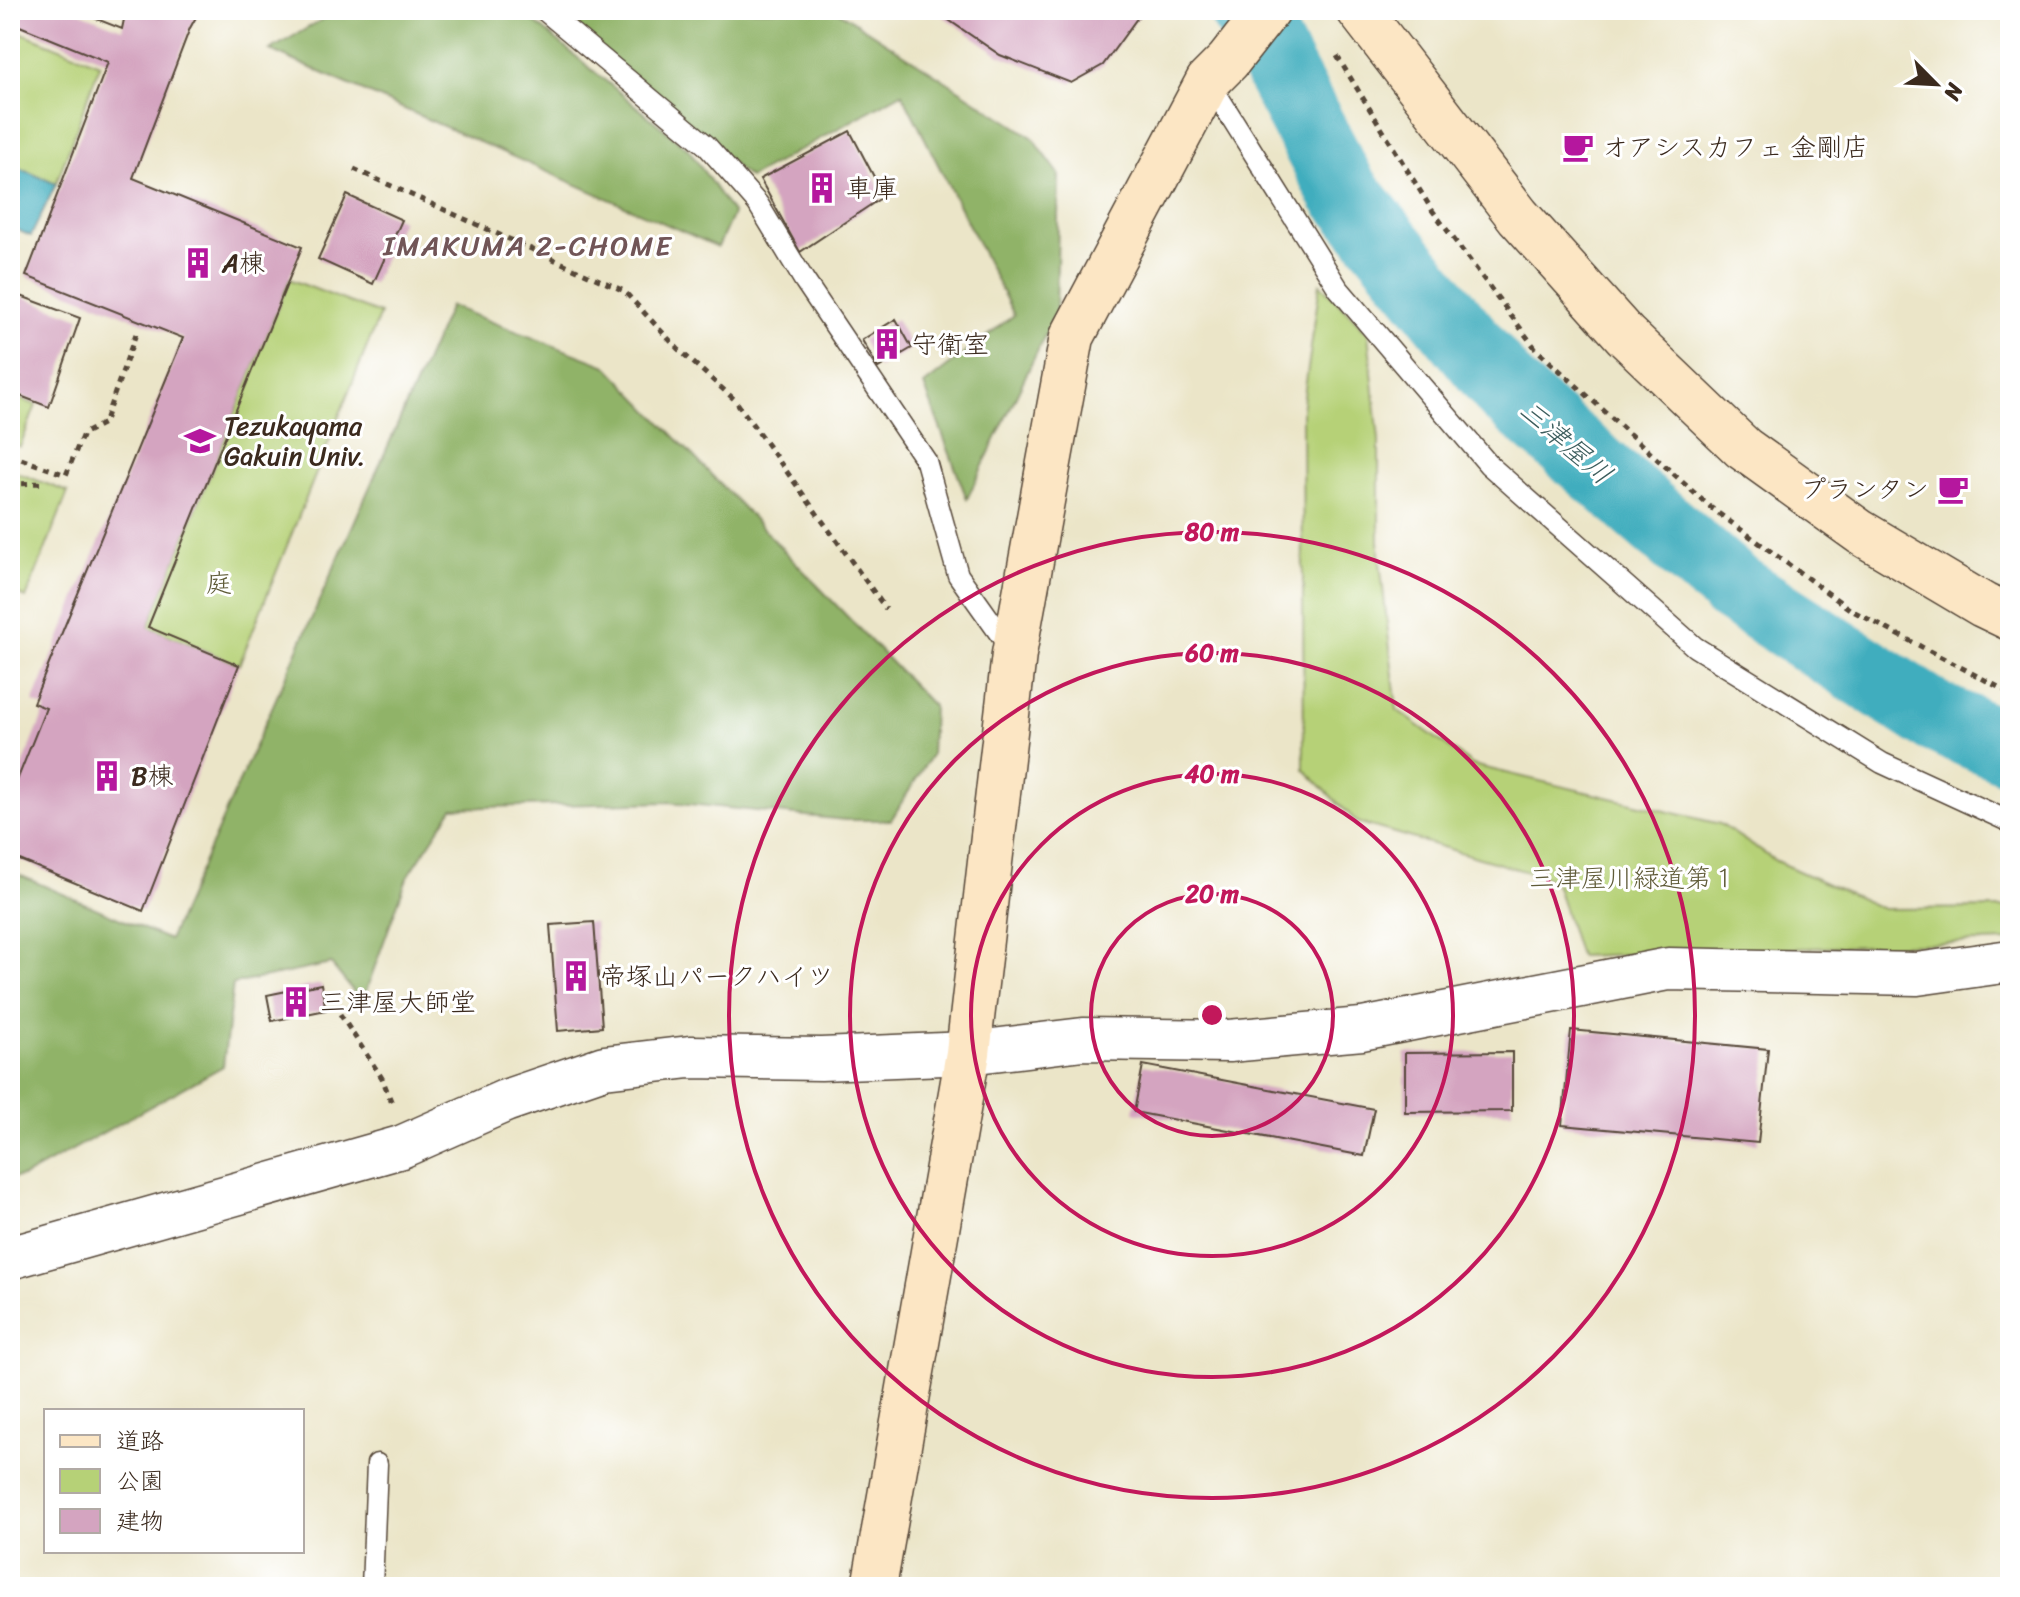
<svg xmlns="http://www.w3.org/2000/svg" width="2020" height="1597" viewBox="0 0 2020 1597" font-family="Sriracha,'Klee One',sans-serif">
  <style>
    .green { fill: #b6d177; stroke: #787e4a; stroke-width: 2 }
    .forest { fill: #90b368; stroke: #666e43; stroke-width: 2 }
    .water { fill: #40adbe; stroke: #3e6c6e; stroke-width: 2 }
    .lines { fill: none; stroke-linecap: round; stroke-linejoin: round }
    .river { stroke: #40adbe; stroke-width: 72 }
    .building { fill: #d4a4c0 }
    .lane-casing { stroke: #554638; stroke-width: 23 }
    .street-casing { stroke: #554638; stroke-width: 45 }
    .secondary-casing { stroke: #554638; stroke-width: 47 }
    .path { stroke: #554638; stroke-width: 5; stroke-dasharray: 6 6; stroke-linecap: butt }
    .lane { stroke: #fff; stroke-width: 20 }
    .street { stroke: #fff; stroke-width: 42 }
    .secondary { stroke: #fce6c4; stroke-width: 44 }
    .ring { fill: none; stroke: #c2185b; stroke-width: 4 }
    .labels { text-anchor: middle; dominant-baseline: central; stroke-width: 6; stroke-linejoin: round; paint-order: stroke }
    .poi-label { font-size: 26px; fill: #3b2a1e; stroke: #fff; text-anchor: start }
    .park-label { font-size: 26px; fill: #605c39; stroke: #fff }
    .neighbourhood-label { font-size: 28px; letter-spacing: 2px; fill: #715557; stroke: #fff }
    .water-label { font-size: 28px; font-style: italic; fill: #3d5e5e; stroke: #fff }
    .centre { fill: #c2185b; stroke: #fff; stroke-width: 4 }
    .ring-label { font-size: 24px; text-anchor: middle; font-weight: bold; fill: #c2185b; stroke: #fff; stroke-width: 6; stroke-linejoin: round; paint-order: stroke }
  </style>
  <rect width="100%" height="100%" fill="#fff"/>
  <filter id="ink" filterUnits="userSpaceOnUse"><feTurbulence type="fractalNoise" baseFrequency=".0125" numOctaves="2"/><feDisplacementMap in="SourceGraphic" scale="16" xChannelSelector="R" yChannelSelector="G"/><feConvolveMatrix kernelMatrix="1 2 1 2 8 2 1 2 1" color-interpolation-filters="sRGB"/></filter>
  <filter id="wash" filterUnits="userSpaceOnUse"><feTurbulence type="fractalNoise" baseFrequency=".006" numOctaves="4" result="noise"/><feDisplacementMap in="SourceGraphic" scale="32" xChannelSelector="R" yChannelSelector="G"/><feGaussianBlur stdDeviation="1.8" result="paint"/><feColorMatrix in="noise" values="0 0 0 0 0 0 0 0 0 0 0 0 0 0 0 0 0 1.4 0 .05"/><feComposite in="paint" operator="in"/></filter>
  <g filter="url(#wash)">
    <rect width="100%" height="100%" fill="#ebe5c8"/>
    <g class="green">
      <path d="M 10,28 L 100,64 L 56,184 L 10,164 Z"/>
      <path d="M 289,279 L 380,314 L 239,665 L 148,627 Z"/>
      <path d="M 1320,284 L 1368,333 L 1379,440 L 1379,553 L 1397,710 L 1473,765 L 1720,824 L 1776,861 L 1883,909 L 2010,908 L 2010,941 L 1579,956 L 1555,880 L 1357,822 L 1304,769 L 1302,410 Z"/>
      <path d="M 10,395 L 36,405 L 20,447 L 10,443 Z"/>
      <path d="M 10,470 L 68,492 L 26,598 L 10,591 Z"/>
    </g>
    <g class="forest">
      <path d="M 333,10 L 520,10 L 689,150 L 733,214 L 718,247 L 270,50 L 333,13 Z"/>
      <path d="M 547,10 L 836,10 L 1032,137 L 1059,174 L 1056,312 L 967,499 L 924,385 L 1014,315 L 902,93 L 749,178 Z"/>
      <path d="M 450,306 L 607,366 L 933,706 L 931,755 L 891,820 L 845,820 L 669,802 L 453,808 L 407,878 L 362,1002 L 331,964 L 233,984 L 223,1066 L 23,1177 L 10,1178 L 10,871 L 169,940 Z"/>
    </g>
    <path class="water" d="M 10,164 L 56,184 L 31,236 L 10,227 Z"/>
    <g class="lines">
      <path class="river" d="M 1245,10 L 1258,29 L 1342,189 L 1508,392 L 1735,589 L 1933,716 L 2010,749"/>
    </g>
    <g id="blocks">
      <g class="building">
        <path d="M 10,10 L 74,10 L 122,29 L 126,10 L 200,10 L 190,28 L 133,178 L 302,247 L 148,627 L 239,665 L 143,911 L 10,856 L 10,798 L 46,708 L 33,703 L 183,338 L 26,276 L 108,62 L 10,22 Z"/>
        <path d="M 934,10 L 1143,10 L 1103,65 L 1071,83 L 1000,55 Z"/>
        <path d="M 850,131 L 884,196 L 800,252 L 760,179 Z"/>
        <path d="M 347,195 L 402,220 L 373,284 L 318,259 Z"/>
        <path d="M 10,292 L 80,318 L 49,407 L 10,392 Z"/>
        <path d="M 896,319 L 912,348 L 878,368 L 862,340 Z"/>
        <path d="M 594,922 L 602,1027 L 558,1031 L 550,925 Z"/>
        <path d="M 321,984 L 326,1010 L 272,1021 L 267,995 Z"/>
        <path d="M 1571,1030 L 1768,1049 L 1758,1143 L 1562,1125 Z"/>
        <path d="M 1512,1052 L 1512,1111 L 1405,1112 L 1405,1053 Z"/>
        <path d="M 1143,1065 L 1374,1109 L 1364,1156 L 1134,1112 Z"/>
      </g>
    </g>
  </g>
  <g filter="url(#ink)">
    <use href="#blocks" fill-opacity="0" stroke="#554638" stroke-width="2"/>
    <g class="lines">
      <defs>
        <g id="lane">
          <path d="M 544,10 L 706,145 L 758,204 L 804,280 L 926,461 L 958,575 L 1012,651"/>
          <path d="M 1209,82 L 1338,288 L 1489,465 L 1695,647 L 1882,763 L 2010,822"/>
          <path d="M 372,1587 L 377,1464"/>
        </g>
        <path id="street" d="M 10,1258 L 401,1147 L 505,1101 L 604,1067 L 690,1057 L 821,1059 L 968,1053 L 1083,1039 L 1229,1041 L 1362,1029 L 1668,969 L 1917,974 L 2010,961"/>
        <g id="secondary">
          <path d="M 1359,10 L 1518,216 L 1625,335 L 1743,448 L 1860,532 L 1983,605 L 2010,618"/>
          <path d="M 874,1587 L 968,1053 L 1014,654 L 1072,337 L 1208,81 L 1228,61 L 1268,10"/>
        </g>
      </defs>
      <use href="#lane" class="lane-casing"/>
      <use href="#street" class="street-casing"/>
      <use href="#secondary" class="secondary-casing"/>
      <g class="path">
        <path d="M 1337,56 L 1432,210 L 1536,349 L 1710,507 L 1851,610 L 2010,693"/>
        <path d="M 354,169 L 624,291 L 678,349 L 735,400 L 886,609"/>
        <path d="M 10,455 L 66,475 L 83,434 L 104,423 L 137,331"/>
        <path d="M 10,484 L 45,483"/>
        <path d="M 340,1014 L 382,1078 L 393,1106"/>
      </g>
      <use href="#lane" class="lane"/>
      <use href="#street" class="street"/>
      <use href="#secondary" class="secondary"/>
    </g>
  </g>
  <g class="ring">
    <circle cx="1212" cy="1015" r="121"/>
    <circle cx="1212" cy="1015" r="241"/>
    <circle cx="1212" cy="1015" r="362"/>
    <circle cx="1212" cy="1015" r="483"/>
  </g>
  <defs>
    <symbol id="cafe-bare" viewBox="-9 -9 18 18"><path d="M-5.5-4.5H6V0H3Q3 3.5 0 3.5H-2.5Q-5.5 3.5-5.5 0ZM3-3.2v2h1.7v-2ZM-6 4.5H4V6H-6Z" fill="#b5179e" stroke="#fff" stroke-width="2.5" paint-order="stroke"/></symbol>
    <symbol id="building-bare" viewBox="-9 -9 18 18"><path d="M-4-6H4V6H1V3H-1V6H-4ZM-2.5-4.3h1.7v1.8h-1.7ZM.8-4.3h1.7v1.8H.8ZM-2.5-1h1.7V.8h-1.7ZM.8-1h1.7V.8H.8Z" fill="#b5179e" stroke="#fff" stroke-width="2.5" paint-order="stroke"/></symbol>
    <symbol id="university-bare" viewBox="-9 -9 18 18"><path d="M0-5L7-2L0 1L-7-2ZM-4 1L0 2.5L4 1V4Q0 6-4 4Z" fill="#b5179e" stroke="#fff" stroke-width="2.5" paint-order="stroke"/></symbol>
  </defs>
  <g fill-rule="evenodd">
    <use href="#cafe-bare" x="1556" y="125" width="44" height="44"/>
    <use href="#building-bare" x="800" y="166" width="44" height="44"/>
    <use href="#building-bare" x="176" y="241" width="44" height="44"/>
    <use href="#building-bare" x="865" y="322" width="44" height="44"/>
    <use href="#university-bare" x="178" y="419" width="44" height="44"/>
    <use href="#cafe-bare" x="1931" y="467" width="44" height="44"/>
    <use href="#building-bare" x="85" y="754" width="44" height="44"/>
    <use href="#building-bare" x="554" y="954" width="44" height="44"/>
    <use href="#building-bare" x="274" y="980" width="44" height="44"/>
  </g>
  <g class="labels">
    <g class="poi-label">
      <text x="1602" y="147">オアシスカフェ 金剛店</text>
      <text x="846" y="188">車庫</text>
      <text x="222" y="263">A棟</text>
      <text x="911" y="344">守衛室</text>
      <text x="224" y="426">Tezukayama<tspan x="224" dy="30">Gakuin Univ.</tspan></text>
      <text x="1929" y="489" text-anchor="end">プランタン</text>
      <text x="131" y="776">B棟</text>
      <text x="600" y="976">帝塚山パークハイツ</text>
      <text x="320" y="1002">三津屋大師堂</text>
    </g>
    <g class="park-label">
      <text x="219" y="583">庭</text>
      <text x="1633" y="878">三津屋川緑道第１</text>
    </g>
    <g class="neighbourhood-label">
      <text x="528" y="245">IMAKUMA 2-CHOME</text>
    </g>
    <g class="water-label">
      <text transform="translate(1566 442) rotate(41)">三津屋川</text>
    </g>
  </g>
  <circle cx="1212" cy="1015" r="12" class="centre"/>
  <g class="ring-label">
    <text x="1212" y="540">80 m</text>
    <text x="1212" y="661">60 m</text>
    <text x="1212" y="782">40 m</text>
    <text x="1212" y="902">20 m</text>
  </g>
  <rect width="2020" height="1597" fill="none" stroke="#fff" stroke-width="40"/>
  <rect x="44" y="1409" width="260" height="144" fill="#ffffff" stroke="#b1aaa5" stroke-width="2"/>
  <rect x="60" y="1435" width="40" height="12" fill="#fce6c4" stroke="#b1aaa5" stroke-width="2"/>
  <text x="116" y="1449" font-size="24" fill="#3b2a1e">道路</text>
  <rect x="60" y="1469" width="40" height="24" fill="#b6d177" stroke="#b1aaa5" stroke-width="2"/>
  <text x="116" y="1489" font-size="24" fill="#3b2a1e">公園</text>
  <rect x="60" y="1509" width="40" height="24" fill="#d4a4c0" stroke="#b1aaa5" stroke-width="2"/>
  <text x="116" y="1529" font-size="24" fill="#3b2a1e">建物</text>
  <g transform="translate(1936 84) rotate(114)" stroke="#ffffff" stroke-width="6" paint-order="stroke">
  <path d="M0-6L14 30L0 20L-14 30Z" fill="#3b2a1e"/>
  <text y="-12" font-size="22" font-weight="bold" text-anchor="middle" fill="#3b2a1e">N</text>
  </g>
</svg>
